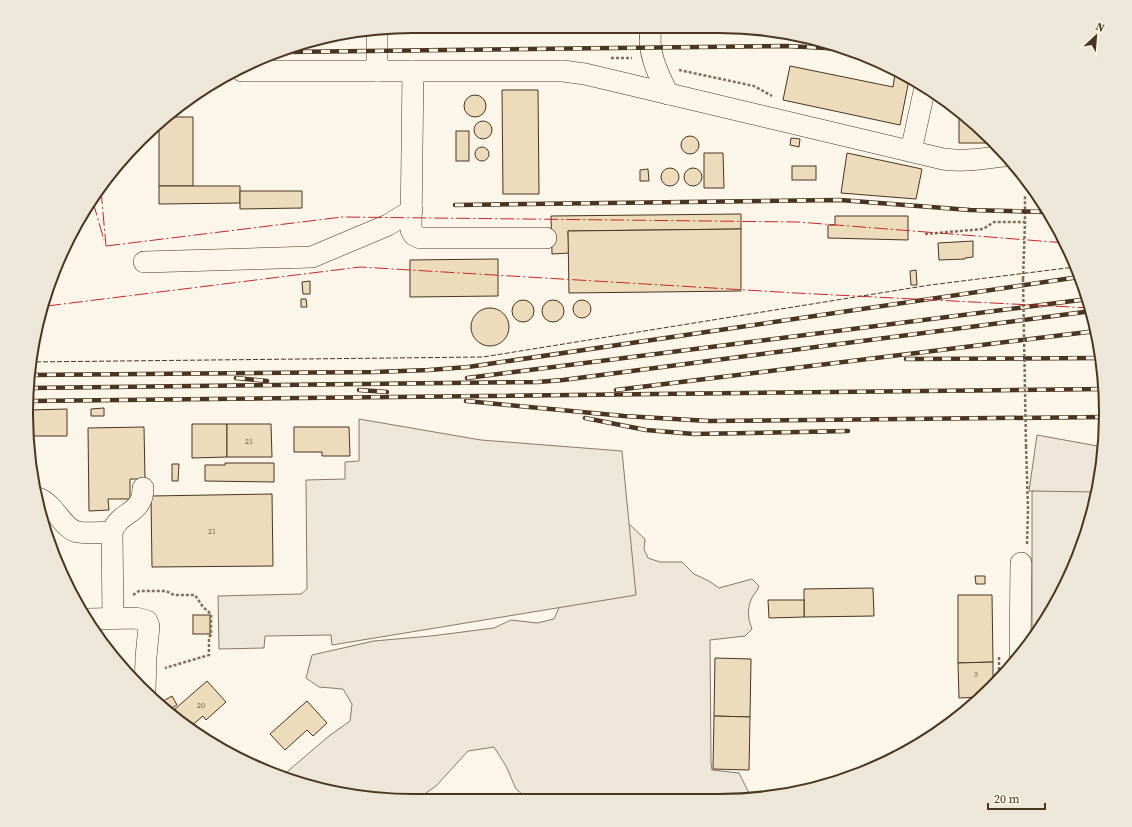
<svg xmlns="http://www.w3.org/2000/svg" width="1132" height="827" viewBox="0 0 1132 827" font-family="'Source Serif 4',serif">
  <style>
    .green { fill: #ede6d9; stroke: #887966 }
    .parking { fill: #ede7d9; stroke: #887966 }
    .building { fill: #ecdcbc; stroke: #4a3520 }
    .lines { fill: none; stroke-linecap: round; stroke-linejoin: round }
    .minor-casing { stroke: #4a3520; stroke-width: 22 }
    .path { stroke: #7f6f5c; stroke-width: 2.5; stroke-dasharray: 3 2; stroke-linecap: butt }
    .minor { stroke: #fbf6e9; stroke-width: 21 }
    .rail-casing { stroke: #4a3520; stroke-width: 4.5 }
    .rail { stroke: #fbf6e9; stroke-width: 3; stroke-dasharray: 9; stroke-linecap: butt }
    .path-bridge { stroke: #7f6f5c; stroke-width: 2.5; stroke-dasharray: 3 2; stroke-linecap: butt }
    .fence { stroke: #4a3520; stroke-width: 1; stroke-dasharray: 5 2; stroke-linecap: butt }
    .power { stroke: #c62828; stroke-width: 1; stroke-dasharray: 14 3 2 3; stroke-linecap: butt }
    .labels { text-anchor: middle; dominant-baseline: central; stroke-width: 3; stroke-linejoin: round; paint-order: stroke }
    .number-label { font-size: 8px; fill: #725f47 }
    .rim { fill: none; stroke: #4a3520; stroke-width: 2 }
  </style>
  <rect width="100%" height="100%" fill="#fbf6e9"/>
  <g class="green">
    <path d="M 1037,435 L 1103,447 L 1103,464 L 1096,494 L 1029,491 Z"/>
    <path d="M 628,523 L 645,539 L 644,549 L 648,558 L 660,562 L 682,562 L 694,574 L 709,581 L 719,588 L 752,579 L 759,586 C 757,592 752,596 751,600 C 747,610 748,619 752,629 L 745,636 L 710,640 L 711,762 L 712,770 L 739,773 L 749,793 L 748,798 L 528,799 L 516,789 L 506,766 L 494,747 L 468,751 L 436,786 L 416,800 L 388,800 L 289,781 L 281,777 L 329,736 L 350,721 L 352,704 L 343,689 L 319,687 L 306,678 L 312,655 L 374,641 L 431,636 L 494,628 L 511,620 L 537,623 L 554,619 L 562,601 Z"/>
  </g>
  <g class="parking">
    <path d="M 359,419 L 481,440 L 622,451 L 636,595 L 332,645 L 331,635 L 265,636 L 264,648 L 219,649 L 218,596 L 301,594 L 307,589 L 306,480 L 345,479 L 345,462 L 359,461 Z"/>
    <path d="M 1032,491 L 1096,492 L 1086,538 L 1054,607 L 1032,638 Z"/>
  </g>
  <g class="building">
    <path d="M 790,66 L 893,87 L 895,74 L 909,80 L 900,125 L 783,100 Z"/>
    <path d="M 502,90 L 538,90 L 539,194 L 503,194 Z"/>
    <circle cx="475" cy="106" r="11"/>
    <path d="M 959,115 L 988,142 L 988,143 L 959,143 Z"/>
    <path d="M 168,117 L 193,117 L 193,186 L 159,186 L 159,126 Z"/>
    <circle cx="483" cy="130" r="9"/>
    <rect x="456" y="131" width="13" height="30"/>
    <circle cx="690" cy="145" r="9"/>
    <path d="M 791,138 L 800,139 L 799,147 L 790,145 Z"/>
    <circle cx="482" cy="154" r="7"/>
    <path d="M 704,153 L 723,153 L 724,188 L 704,188 Z"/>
    <path d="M 847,153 L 922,169 L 916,199 L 841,193 Z"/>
    <rect x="792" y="166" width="24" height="14"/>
    <circle cx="693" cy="177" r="9"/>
    <circle cx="670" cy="177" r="9"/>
    <path d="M 648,169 L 649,181 L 640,181 L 640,170 Z"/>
    <path d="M 159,186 L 240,186 L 240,203 L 159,204 Z"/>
    <path d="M 240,191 L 302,191 L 302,208 L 240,209 Z"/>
    <path d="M 741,214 L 741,229 L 568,231 L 569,253 L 552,254 L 551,216 Z"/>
    <path d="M 835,216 L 908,216 L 908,240 L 828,238 L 828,225 L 835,225 Z"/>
    <path d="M 741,229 L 741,291 L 569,293 L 568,231 Z"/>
    <path d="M 973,241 L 973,257 L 965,258 L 965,259 L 939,260 L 938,243 Z"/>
    <path d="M 498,259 L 498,296 L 410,297 L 410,260 Z"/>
    <path d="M 916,270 L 917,285 L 911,285 L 910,271 Z"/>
    <path d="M 310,281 L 310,294 L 303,294 L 302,282 Z"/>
    <path d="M 301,299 L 306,299 L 307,307 L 301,307 Z"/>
    <circle cx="582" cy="309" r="9"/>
    <circle cx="523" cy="311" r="11"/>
    <circle cx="553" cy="311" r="11"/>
    <circle cx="490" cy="327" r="19"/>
    <path d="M 104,408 L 104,416 L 91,416 L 91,409 Z"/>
    <path d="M 67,409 L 67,436 L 29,436 L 29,410 Z"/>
    <path d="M 192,424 L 227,424 L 227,457 L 192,458 Z"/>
    <path d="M 227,424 L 271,424 L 272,457 L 227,457 Z"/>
    <path d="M 144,427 L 145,479 L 130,479 L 130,499 L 108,499 L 109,510 L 89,511 L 88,428 Z"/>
    <path d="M 294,427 L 349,427 L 350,456 L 322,456 L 322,452 L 294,452 Z"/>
    <path d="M 225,463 L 274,463 L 274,482 L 205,481 L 205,465 L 225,465 Z"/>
    <path d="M 172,464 L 179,464 L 178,481 L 172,481 Z"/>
    <path d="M 272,494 L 273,566 L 152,567 L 151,496 Z"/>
    <path d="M 975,576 L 985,576 L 985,584 L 976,584 Z"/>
    <path d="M 873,588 L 874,616 L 804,617 L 804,589 Z"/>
    <path d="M 958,595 L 992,595 L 993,662 L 958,663 Z"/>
    <path d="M 768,600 L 804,600 L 804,617 L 769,618 Z"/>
    <rect x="193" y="615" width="17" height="19"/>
    <path d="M 715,658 L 751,659 L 750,717 L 714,716 Z"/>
    <path d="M 993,662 L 993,685 L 980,697 L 959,698 L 958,663 Z"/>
    <path d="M 207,681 L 226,702 L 206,720 L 203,716 L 191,726 L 175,709 Z"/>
    <path d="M 172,696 L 177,705 L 167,711 L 158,704 Z"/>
    <path d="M 307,701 L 327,723 L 313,736 L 307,730 L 285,750 L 270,734 Z"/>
    <path d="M 714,716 L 750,717 L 749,770 L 713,769 Z"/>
  </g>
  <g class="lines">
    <defs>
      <g id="minor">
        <path d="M 652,26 C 645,48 658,74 668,94"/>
        <path d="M 377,31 L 377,71"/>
        <path d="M 242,71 L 563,71 L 585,74 L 943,159 C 963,162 982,159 1003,156"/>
        <path d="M 413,71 L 411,230 L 414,235 L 420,238 L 546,238"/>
        <path d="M 911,151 L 925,87"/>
        <path d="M 144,262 L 312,257 L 388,225 L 412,210"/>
        <path d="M 38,498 C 56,505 63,530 78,532 C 89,534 101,532 112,532"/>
        <path d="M 113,618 L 112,532 C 120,510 143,515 143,488"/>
        <path d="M 88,619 L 136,618 L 147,621 L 149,626 L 146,657 L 145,691"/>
        <path d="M 1020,654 L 1021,563"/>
      </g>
    </defs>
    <use href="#minor" class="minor-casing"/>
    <g class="path">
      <path d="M 611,58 L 632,58"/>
      <path d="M 679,70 L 754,86 L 772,96"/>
      <path d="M 925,234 L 983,229 L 994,222 L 1025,222 L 1025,196"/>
      <path d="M 1023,279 L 1025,222"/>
      <path d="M 1026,446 L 1028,508 L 1027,546"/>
      <path d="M 133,595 L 139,591 L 166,591 L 174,595 L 195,595 L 203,607 L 211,614 L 211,635 L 209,637 L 209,655 L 165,668"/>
      <path d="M 999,657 L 999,679"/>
    </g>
    <use href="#minor" class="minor"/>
    <defs>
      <g id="rail">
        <path d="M 285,52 L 786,46 L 826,48 L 843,50"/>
        <path d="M 455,205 L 840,200 L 970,210 L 1047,212"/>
        <path d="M 906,359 L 1100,358"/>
        <path d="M 29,375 L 374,372 L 429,370 L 468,367 L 1079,277"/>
        <path d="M 236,378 L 267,381"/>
        <path d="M 467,378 L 1088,299"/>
        <path d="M 29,388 L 538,382 L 563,380 L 1092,311"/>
        <path d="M 359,390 L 387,392"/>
        <path d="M 616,390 L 1096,331"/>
        <path d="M 29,401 L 1105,389"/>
        <path d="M 466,401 L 624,416 L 709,421 L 1104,417"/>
        <path d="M 585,418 L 646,430 L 694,434 L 848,431"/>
      </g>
    </defs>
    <use href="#rail" class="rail-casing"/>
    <use href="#rail" class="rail"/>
    <path class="path-bridge" d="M 1023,279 L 1026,446"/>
    <path class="fence" d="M 29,362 L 483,357 L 930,285 L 1075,267"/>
    <g class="power">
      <path d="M 101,190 L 106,246"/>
      <path d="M 93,202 L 104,240"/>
      <path d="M 106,246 L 342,217 L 798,222 L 1066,243"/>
      <path d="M 47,306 L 360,267 L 796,293 L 1091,308"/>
    </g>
  </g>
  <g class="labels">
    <g class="number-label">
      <text x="249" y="441">21</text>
      <text x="212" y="531">21</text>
      <text x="976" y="674">3</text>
      <text x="201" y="705">20</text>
    </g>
  </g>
  <path d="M0 0H1132V827H0ZM413 33H719A380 380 0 0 1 1099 413V414A380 380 0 0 1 719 794H413A380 380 0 0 1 33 414V413A380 380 0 0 1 413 33Z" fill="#ede7d9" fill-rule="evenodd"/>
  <path class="rim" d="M413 33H719A380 380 0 0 1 1099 413V414A380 380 0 0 1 719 794H413A380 380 0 0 1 33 414V413A380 380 0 0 1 413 33Z"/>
  <g transform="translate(1096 36) rotate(26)" stroke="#fbf6e9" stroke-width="3" paint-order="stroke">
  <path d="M0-3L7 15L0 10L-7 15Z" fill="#4a3520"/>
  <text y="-6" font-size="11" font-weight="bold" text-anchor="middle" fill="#4a3520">N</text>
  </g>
  <path d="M988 803v6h57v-6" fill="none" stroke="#4a3520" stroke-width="2"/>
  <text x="994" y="803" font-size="12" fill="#4a3520" stroke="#fbf6e9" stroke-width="3" paint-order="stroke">20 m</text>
</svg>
